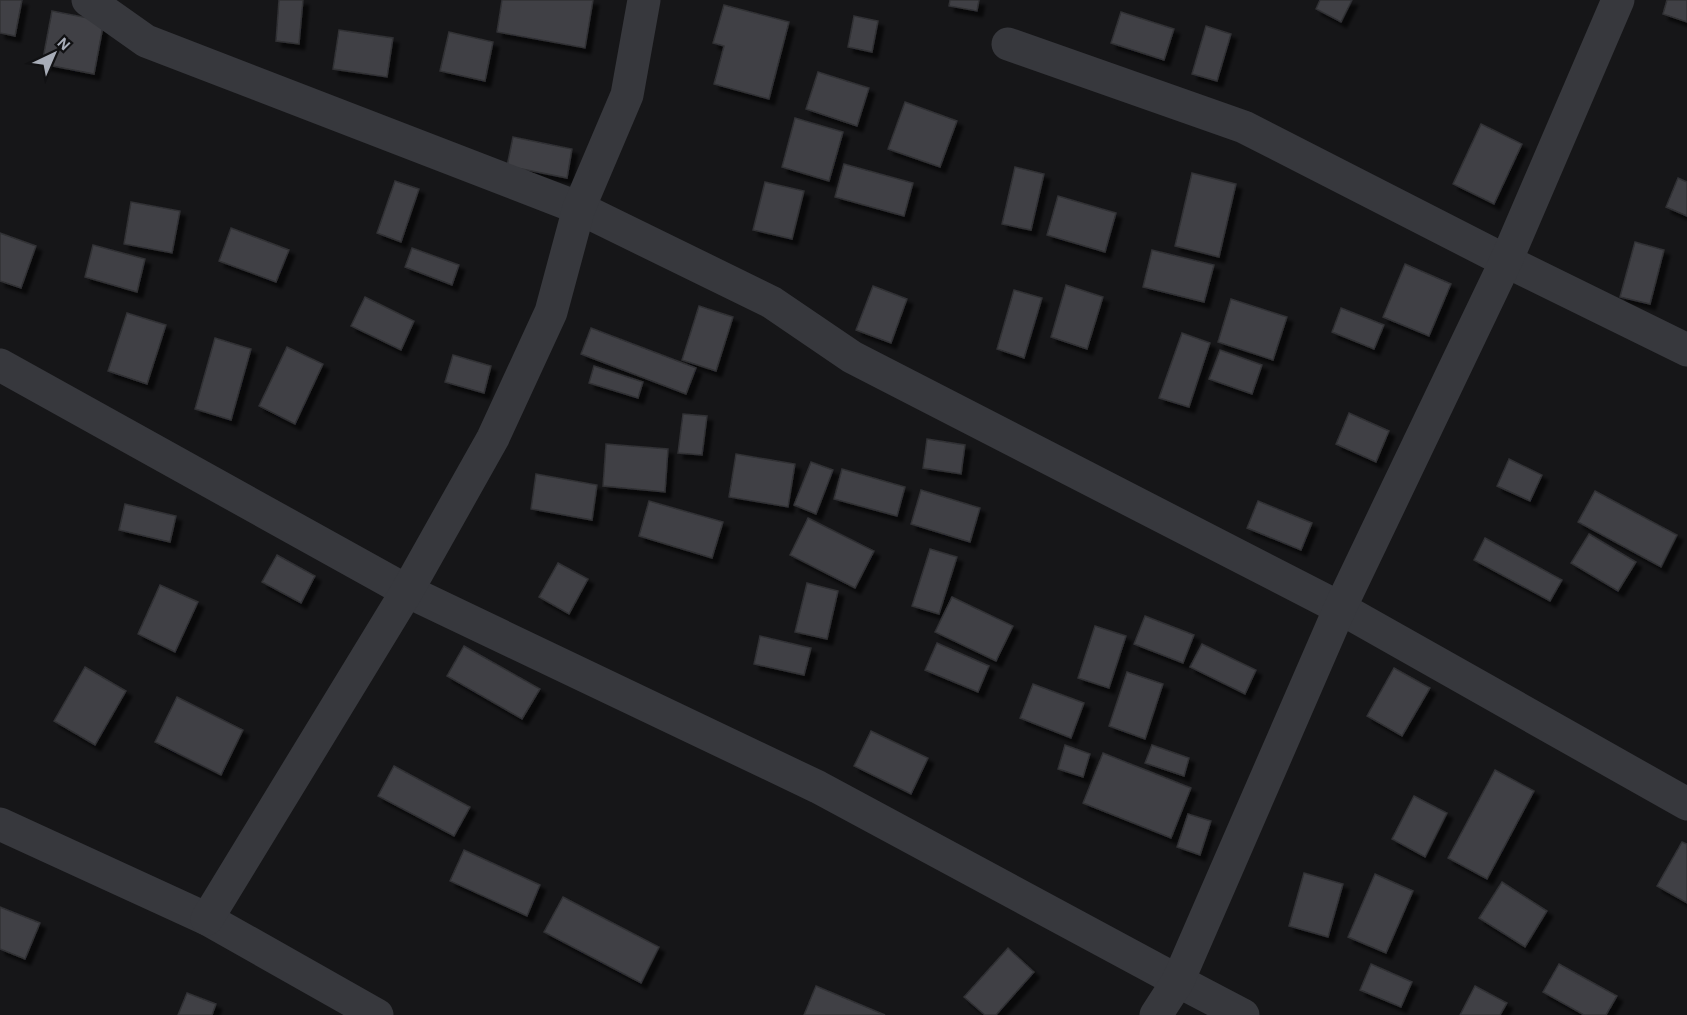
<svg xmlns="http://www.w3.org/2000/svg" width="1687" height="1015" viewBox="0 0 1687 1015" font-family="'Alegreya Sans',sans-serif">
  <style>
    .building { fill: #404145; stroke: #303034; stroke-width: 1.5; filter: url(#shadow) }
    .lines { fill: none; stroke-linecap: round; stroke-linejoin: round }
    .street { stroke: #37383d; stroke-width: 33 }
  </style>
  <defs>
    <filter id="shadow"><feDropShadow dx="5.5" dy="5.5" stdDeviation="1.5" flood-color="#0009"/></filter>
  </defs>
  <rect width="100%" height="100%" fill="#161618"/>
  <g class="building">
    <path d="M 0,0 L 22,0 L 15,36 L 0,33 Z"/>
    <path d="M 279,0 L 303,0 L 299,44 L 276,41 Z"/>
    <path d="M 502,0 L 593,0 L 585,48 L 497,32 Z"/>
    <path d="M 950,0 L 979,0 L 977,11 L 949,6 Z"/>
    <path d="M 1320,0 L 1352,0 L 1341,22 L 1316,9 Z"/>
    <path d="M 1667,0 L 1687,0 L 1687,22 L 1663,14 Z"/>
    <path d="M 724,5 L 789,22 L 769,99 L 714,84 L 724,46 L 713,43 Z"/>
    <path d="M 52,11 L 104,21 L 94,74 L 42,64 Z"/>
    <path d="M 1121,12 L 1174,29 L 1164,60 L 1111,43 Z"/>
    <path d="M 854,16 L 878,21 L 872,52 L 848,47 Z"/>
    <path d="M 1206,26 L 1231,34 L 1217,81 L 1192,74 Z"/>
    <path d="M 339,30 L 393,38 L 387,77 L 333,69 Z"/>
    <path d="M 449,32 L 493,42 L 485,81 L 440,71 Z"/>
    <path d="M 818,72 L 869,88 L 857,126 L 806,109 Z"/>
    <path d="M 905,102 L 957,121 L 940,167 L 888,149 Z"/>
    <path d="M 795,118 L 843,132 L 829,181 L 782,167 Z"/>
    <path d="M 1481,124 L 1522,144 L 1494,204 L 1453,184 Z"/>
    <path d="M 513,137 L 572,149 L 567,178 L 507,166 Z"/>
    <path d="M 844,164 L 913,183 L 904,216 L 835,197 Z"/>
    <path d="M 1015,167 L 1044,174 L 1031,230 L 1002,224 Z"/>
    <path d="M 1192,173 L 1236,184 L 1219,257 L 1175,246 Z"/>
    <path d="M 1678,178 L 1687,182 L 1687,216 L 1666,207 Z"/>
    <path d="M 395,181 L 419,189 L 401,242 L 377,233 Z"/>
    <path d="M 765,182 L 804,191 L 792,239 L 753,230 Z"/>
    <path d="M 1058,196 L 1116,213 L 1105,252 L 1047,235 Z"/>
    <path d="M 131,202 L 180,211 L 172,253 L 124,244 Z"/>
    <path d="M 231,228 L 289,250 L 276,282 L 219,261 Z"/>
    <path d="M 0,233 L 36,246 L 21,288 L 0,281 Z"/>
    <path d="M 1635,242 L 1664,250 L 1650,304 L 1620,297 Z"/>
    <path d="M 93,245 L 145,259 L 137,292 L 85,277 Z"/>
    <path d="M 412,248 L 459,265 L 452,285 L 405,267 Z"/>
    <path d="M 1152,250 L 1214,265 L 1204,302 L 1143,287 Z"/>
    <path d="M 1405,264 L 1451,284 L 1429,336 L 1383,317 Z"/>
    <path d="M 1066,285 L 1103,297 L 1087,349 L 1051,337 Z"/>
    <path d="M 873,286 L 907,299 L 891,343 L 856,330 Z"/>
    <path d="M 1014,290 L 1042,298 L 1024,358 L 997,349 Z"/>
    <path d="M 365,297 L 414,321 L 401,350 L 351,326 Z"/>
    <path d="M 1231,299 L 1287,317 L 1273,360 L 1218,342 Z"/>
    <path d="M 699,306 L 733,317 L 716,371 L 682,360 Z"/>
    <path d="M 1341,308 L 1384,325 L 1374,349 L 1332,332 Z"/>
    <path d="M 127,313 L 166,325 L 147,384 L 108,371 Z"/>
    <path d="M 591,328 L 696,368 L 686,394 L 581,354 Z"/>
    <path d="M 1182,333 L 1210,343 L 1189,407 L 1159,398 Z"/>
    <path d="M 215,338 L 251,349 L 231,420 L 195,409 Z"/>
    <path d="M 287,347 L 323,364 L 295,424 L 259,406 Z"/>
    <path d="M 1220,350 L 1262,365 L 1252,394 L 1209,379 Z"/>
    <path d="M 453,355 L 491,366 L 484,393 L 445,382 Z"/>
    <path d="M 594,366 L 643,382 L 638,398 L 589,383 Z"/>
    <path d="M 1349,413 L 1389,431 L 1376,462 L 1336,444 Z"/>
    <path d="M 683,414 L 707,416 L 702,455 L 678,453 Z"/>
    <path d="M 927,439 L 965,445 L 961,474 L 923,468 Z"/>
    <path d="M 606,444 L 668,449 L 665,492 L 603,486 Z"/>
    <path d="M 736,454 L 795,464 L 788,507 L 729,497 Z"/>
    <path d="M 1509,459 L 1542,475 L 1530,501 L 1497,486 Z"/>
    <path d="M 811,462 L 833,470 L 816,514 L 794,505 Z"/>
    <path d="M 842,469 L 905,487 L 897,516 L 834,499 Z"/>
    <path d="M 536,474 L 597,485 L 592,520 L 531,509 Z"/>
    <path d="M 921,490 L 980,508 L 970,542 L 911,524 Z"/>
    <path d="M 1595,491 L 1677,535 L 1661,567 L 1578,522 Z"/>
    <path d="M 649,501 L 723,522 L 712,558 L 639,536 Z"/>
    <path d="M 1258,501 L 1312,523 L 1301,550 L 1247,528 Z"/>
    <path d="M 125,504 L 176,516 L 170,542 L 119,530 Z"/>
    <path d="M 808,518 L 874,551 L 855,588 L 790,555 Z"/>
    <path d="M 1589,534 L 1636,562 L 1618,591 L 1571,563 Z"/>
    <path d="M 1485,538 L 1562,580 L 1550,601 L 1474,560 Z"/>
    <path d="M 930,549 L 957,557 L 939,614 L 912,606 Z"/>
    <path d="M 277,555 L 315,576 L 301,603 L 262,582 Z"/>
    <path d="M 558,563 L 588,579 L 569,614 L 539,597 Z"/>
    <path d="M 807,583 L 838,591 L 827,639 L 795,632 Z"/>
    <path d="M 160,585 L 198,602 L 175,652 L 138,634 Z"/>
    <path d="M 952,597 L 1013,626 L 996,661 L 935,632 Z"/>
    <path d="M 1145,616 L 1194,635 L 1183,663 L 1134,644 Z"/>
    <path d="M 1095,626 L 1126,636 L 1109,688 L 1078,678 Z"/>
    <path d="M 760,636 L 811,648 L 804,675 L 754,664 Z"/>
    <path d="M 937,643 L 989,666 L 978,692 L 925,670 Z"/>
    <path d="M 1202,644 L 1256,670 L 1245,694 L 1190,667 Z"/>
    <path d="M 464,646 L 540,689 L 522,719 L 447,676 Z"/>
    <path d="M 85,667 L 126,691 L 95,745 L 54,721 Z"/>
    <path d="M 1394,668 L 1430,688 L 1402,736 L 1367,716 Z"/>
    <path d="M 1127,672 L 1163,684 L 1145,739 L 1109,726 Z"/>
    <path d="M 1033,684 L 1084,703 L 1071,738 L 1020,718 Z"/>
    <path d="M 177,697 L 243,730 L 221,775 L 155,742 Z"/>
    <path d="M 871,731 L 928,758 L 911,794 L 854,766 Z"/>
    <path d="M 1065,745 L 1090,754 L 1083,777 L 1058,769 Z"/>
    <path d="M 1152,745 L 1189,758 L 1184,776 L 1145,763 Z"/>
    <path d="M 1103,753 L 1191,788 L 1171,838 L 1083,803 Z"/>
    <path d="M 394,766 L 470,807 L 454,836 L 378,796 Z"/>
    <path d="M 1495,770 L 1534,791 L 1487,879 L 1448,858 Z"/>
    <path d="M 1414,796 L 1447,813 L 1425,857 L 1392,839 Z"/>
    <path d="M 1188,814 L 1211,821 L 1200,855 L 1177,847 Z"/>
    <path d="M 1682,842 L 1687,844 L 1687,903 L 1657,886 Z"/>
    <path d="M 464,850 L 540,885 L 527,916 L 450,881 Z"/>
    <path d="M 1304,873 L 1343,884 L 1328,937 L 1289,926 Z"/>
    <path d="M 1375,874 L 1413,891 L 1386,953 L 1348,937 Z"/>
    <path d="M 1502,882 L 1547,911 L 1525,947 L 1479,918 Z"/>
    <path d="M 563,897 L 659,947 L 641,983 L 544,932 Z"/>
    <path d="M 0,907 L 40,923 L 25,959 L 0,949 Z"/>
    <path d="M 1008,948 L 1034,972 L 996,1015 L 985,1015 L 964,997 Z"/>
    <path d="M 1371,964 L 1412,982 L 1401,1007 L 1360,990 Z"/>
    <path d="M 1559,964 L 1617,996 L 1606,1015 L 1584,1015 L 1543,992 Z"/>
    <path d="M 816,986 L 885,1015 L 804,1015 Z"/>
    <path d="M 1475,986 L 1507,1003 L 1500,1015 L 1460,1015 Z"/>
    <path d="M 187,993 L 216,1004 L 212,1015 L 178,1015 Z"/>
  </g>
  <g class="lines">
    <g class="street">
      <path d="M 88,0 L 146,41 L 579,208 L 771,302 L 852,357 L 1340,608 L 1687,804"/>
      <path d="M 1008,44 L 1244,127 L 1506,261 L 1687,350"/>
      <path d="M 0,365 L 407,591 L 818,787 L 1178,981 L 1243,1015"/>
      <path d="M 0,824 L 207,919 L 377,1015"/>
      <path d="M 207,919 L 407,591 L 493,438 L 551,312 L 579,208 L 627,95 L 644,0"/>
      <path d="M 1156,1015 L 1178,981 L 1340,608 L 1506,261 L 1618,0"/>
    </g>
  </g>
  <g transform="translate(54 54) rotate(44)" stroke="#111113" stroke-width="4.5" paint-order="stroke">
  <path d="M0-4.5L10 22L0 15L-10 22Z" fill="#a8adb8"/>
  <text y="-9" font-size="16" font-weight="bold" text-anchor="middle" fill="#a8adb8">N</text>
  </g>
</svg>
